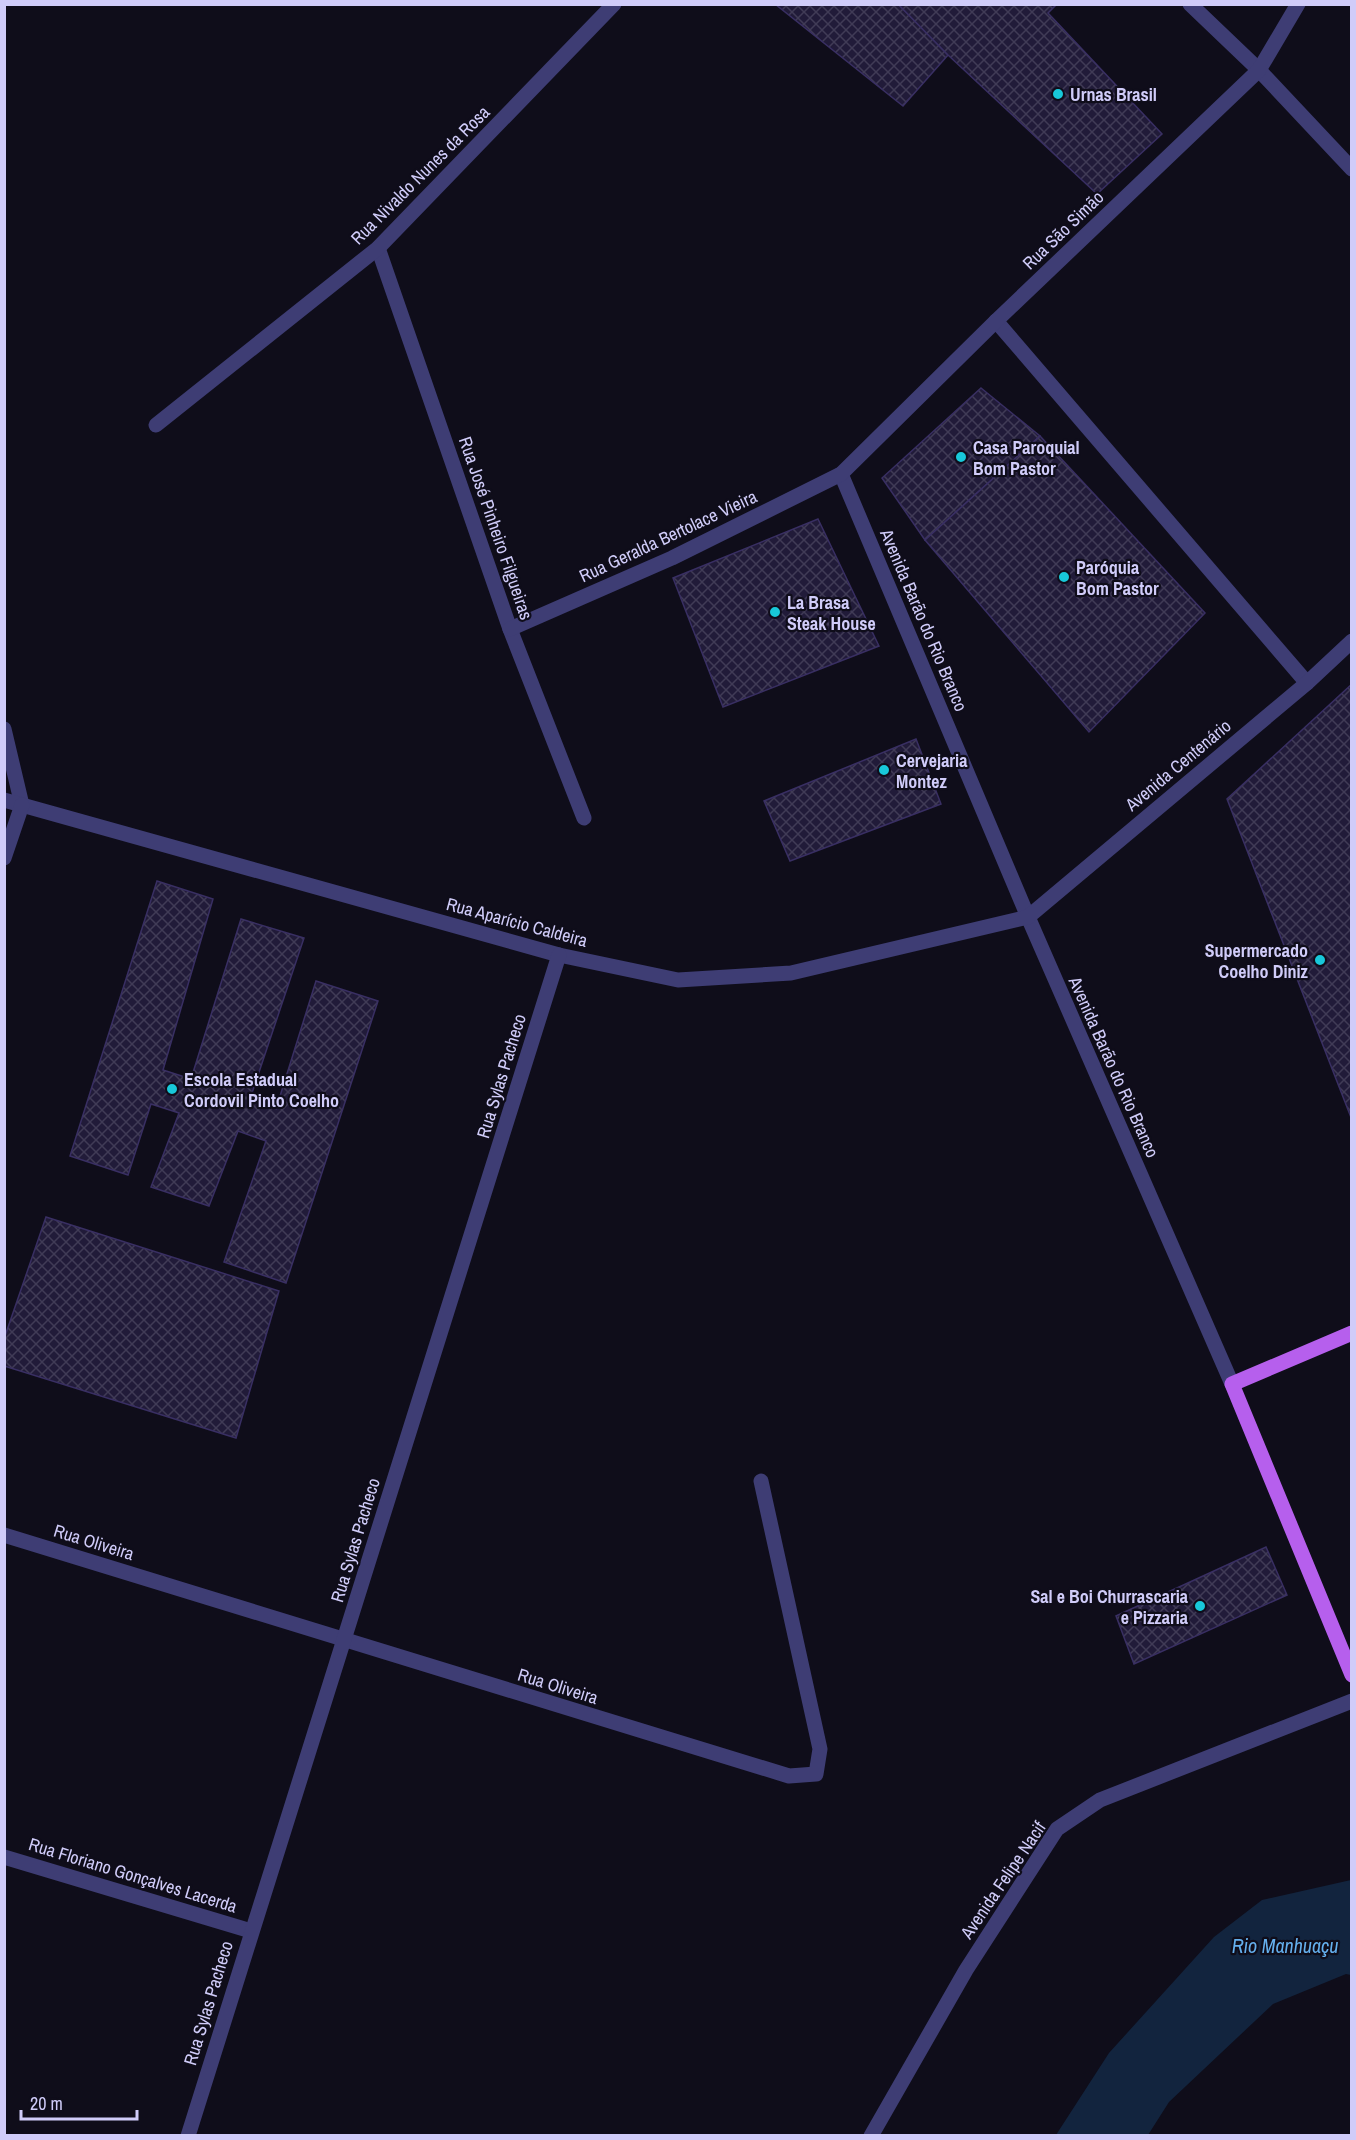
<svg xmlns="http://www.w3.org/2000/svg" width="1356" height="2140" viewBox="0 0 1356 2140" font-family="'Archivo Narrow',sans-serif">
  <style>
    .water { fill: #12243e }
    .building { fill: url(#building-cross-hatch); stroke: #392f63; stroke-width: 1.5 }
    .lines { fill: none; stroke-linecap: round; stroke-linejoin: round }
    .minor { stroke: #3e3d74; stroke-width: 15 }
    .major { stroke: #b65fed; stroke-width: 15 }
    .poi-dot { fill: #18c8d9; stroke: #0f0d1a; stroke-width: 2 }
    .labels { text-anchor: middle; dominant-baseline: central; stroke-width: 4.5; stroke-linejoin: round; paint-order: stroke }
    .poi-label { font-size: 18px; font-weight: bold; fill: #d0ccf9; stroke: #0f0d1a; text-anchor: start }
    .street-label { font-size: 18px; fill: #d0ccf9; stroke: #0f0d1a }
    .water-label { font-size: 20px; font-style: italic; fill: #65b0ee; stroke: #0f0d1a }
  </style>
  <defs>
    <pattern id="building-cross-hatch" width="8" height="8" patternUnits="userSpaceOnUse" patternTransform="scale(1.5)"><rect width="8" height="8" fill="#211b39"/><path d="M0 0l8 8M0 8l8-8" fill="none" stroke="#403b56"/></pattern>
  </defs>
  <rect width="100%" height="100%" fill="#0f0d1a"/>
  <path class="water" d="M 1351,1880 L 1351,1975 L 1346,1974 L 1273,2004 L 1169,2102 L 1148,2135 L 1056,2135 L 1109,2053 L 1214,1937 L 1262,1900 Z"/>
  <g class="building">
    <path d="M 775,4 L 898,4 L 948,55 L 903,106 Z"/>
    <path d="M 898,4 L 1057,4 L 1048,13 L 1162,134 L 1097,194 L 948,55 Z"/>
    <path d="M 981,388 L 1040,436 L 925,540 L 882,478 Z"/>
    <path d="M 1040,436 L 1205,613 L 1089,732 L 925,540 Z"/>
    <path d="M 818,519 L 879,646 L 723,707 L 673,578 Z"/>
    <path d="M 1352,684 L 1352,1120 L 1227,799 Z"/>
    <path d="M 916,739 L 941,804 L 790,861 L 764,801 Z"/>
    <path d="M 157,881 L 213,899 L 163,1070 L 191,1079 L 241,919 L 304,938 L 250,1099 L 276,1109 L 316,981 L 378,1001 L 286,1283 L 224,1262 L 266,1141 L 238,1131 L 209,1206 L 151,1187 L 179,1113 L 151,1104 L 128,1175 L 70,1156 Z"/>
    <path d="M 46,1217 L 279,1291 L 236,1438 L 4,1366 L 4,1339 Z"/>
    <path d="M 1266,1547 L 1287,1595 L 1134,1664 L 1116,1616 Z"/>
  </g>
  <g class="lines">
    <g class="minor">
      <path d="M 1190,4 L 1259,70 L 1352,169"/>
      <path d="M 378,248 L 510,629 L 584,818"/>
      <path d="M 996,321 L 1307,683"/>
      <path d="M 156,425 L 378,248 L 614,4"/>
      <path d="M 841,474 L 1028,917 L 1232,1384"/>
      <path d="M 510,629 L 672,558 L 841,474 L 996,321 L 1259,70 L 1298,4"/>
      <path d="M 4,729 L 22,805"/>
      <path d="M 4,800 L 559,955 L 678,980 L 791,973 L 1028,917 L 1307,683 L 1352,641"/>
      <path d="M 4,858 L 22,805"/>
      <path d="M 4,1535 L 789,1776 L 816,1774 L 820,1749 L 761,1481"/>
      <path d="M 4,1857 L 251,1931"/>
      <path d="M 188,2136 L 559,955"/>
      <path d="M 871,2136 L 966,1970 L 1057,1829 L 1100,1800 L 1352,1701"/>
    </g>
    <path class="major" d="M 1352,1333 L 1232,1384 L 1352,1675"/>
  </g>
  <g class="poi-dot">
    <circle cx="1058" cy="94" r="6"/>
    <circle cx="961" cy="457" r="6"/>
    <circle cx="1064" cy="577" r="6"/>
    <circle cx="775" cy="612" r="6"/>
    <circle cx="884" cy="770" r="6"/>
    <circle cx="1320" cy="960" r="6"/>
    <circle cx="172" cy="1089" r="6"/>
    <circle cx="1200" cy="1606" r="6"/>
  </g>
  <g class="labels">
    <g class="poi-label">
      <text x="1070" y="94">Urnas Brasil</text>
      <text x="973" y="447">Casa Paroquial<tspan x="973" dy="21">Bom Pastor</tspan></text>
      <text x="1076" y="567">Paróquia<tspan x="1076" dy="21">Bom Pastor</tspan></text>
      <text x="787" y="602">La Brasa<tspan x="787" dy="21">Steak House</tspan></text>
      <text x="896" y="760">Cervejaria<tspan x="896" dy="21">Montez</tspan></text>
      <text x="1308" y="950" text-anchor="end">Supermercado<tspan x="1308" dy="21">Coelho Diniz</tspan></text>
      <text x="184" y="1079">Escola Estadual<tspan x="184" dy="21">Cordovil Pinto Coelho</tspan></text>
      <text x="1188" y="1596" text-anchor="end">Sal e Boi Churrascaria<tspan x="1188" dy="21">e Pizzaria</tspan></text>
    </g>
    <g class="street-label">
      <text transform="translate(420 175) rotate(-45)">Rua Nivaldo Nunes da Rosa</text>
      <text transform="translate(1063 230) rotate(-44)">Rua São Simão</text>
      <text transform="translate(496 528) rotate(71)">Rua José Pinheiro Filgueiras</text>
      <text transform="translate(668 536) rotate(-25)">Rua Geralda Bertolace Vieira</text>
      <text transform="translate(924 620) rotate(67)">Avenida Barão do Rio Branco</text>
      <text transform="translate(1178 765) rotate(-40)">Avenida Centenário</text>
      <text transform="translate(517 922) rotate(15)">Rua Aparício Caldeira</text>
      <text transform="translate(1114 1067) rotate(66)">Avenida Barão do Rio Branco</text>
      <text transform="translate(501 1076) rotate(-73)">Rua Sylas Pacheco</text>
      <text transform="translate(355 1540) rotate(-73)">Rua Sylas Pacheco</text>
      <text transform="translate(94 1542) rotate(17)">Rua Oliveira</text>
      <text transform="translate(558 1686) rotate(17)">Rua Oliveira</text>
      <text transform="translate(133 1875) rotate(17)">Rua Floriano Gonçalves Lacerda</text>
      <text transform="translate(1003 1880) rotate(-56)">Avenida Felipe Nacif</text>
      <text transform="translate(208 2003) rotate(-73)">Rua Sylas Pacheco</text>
    </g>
    <g class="water-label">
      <text x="1285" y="1945">Rio Manhuaçu</text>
    </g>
  </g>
  <rect width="1356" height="2140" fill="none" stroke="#d0ccf9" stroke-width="12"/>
  <path d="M21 2110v9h116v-9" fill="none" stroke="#d0ccf9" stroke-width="3"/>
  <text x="30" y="2110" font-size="18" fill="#d0ccf9" stroke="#0f0d1a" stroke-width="4.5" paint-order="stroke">20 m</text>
</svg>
